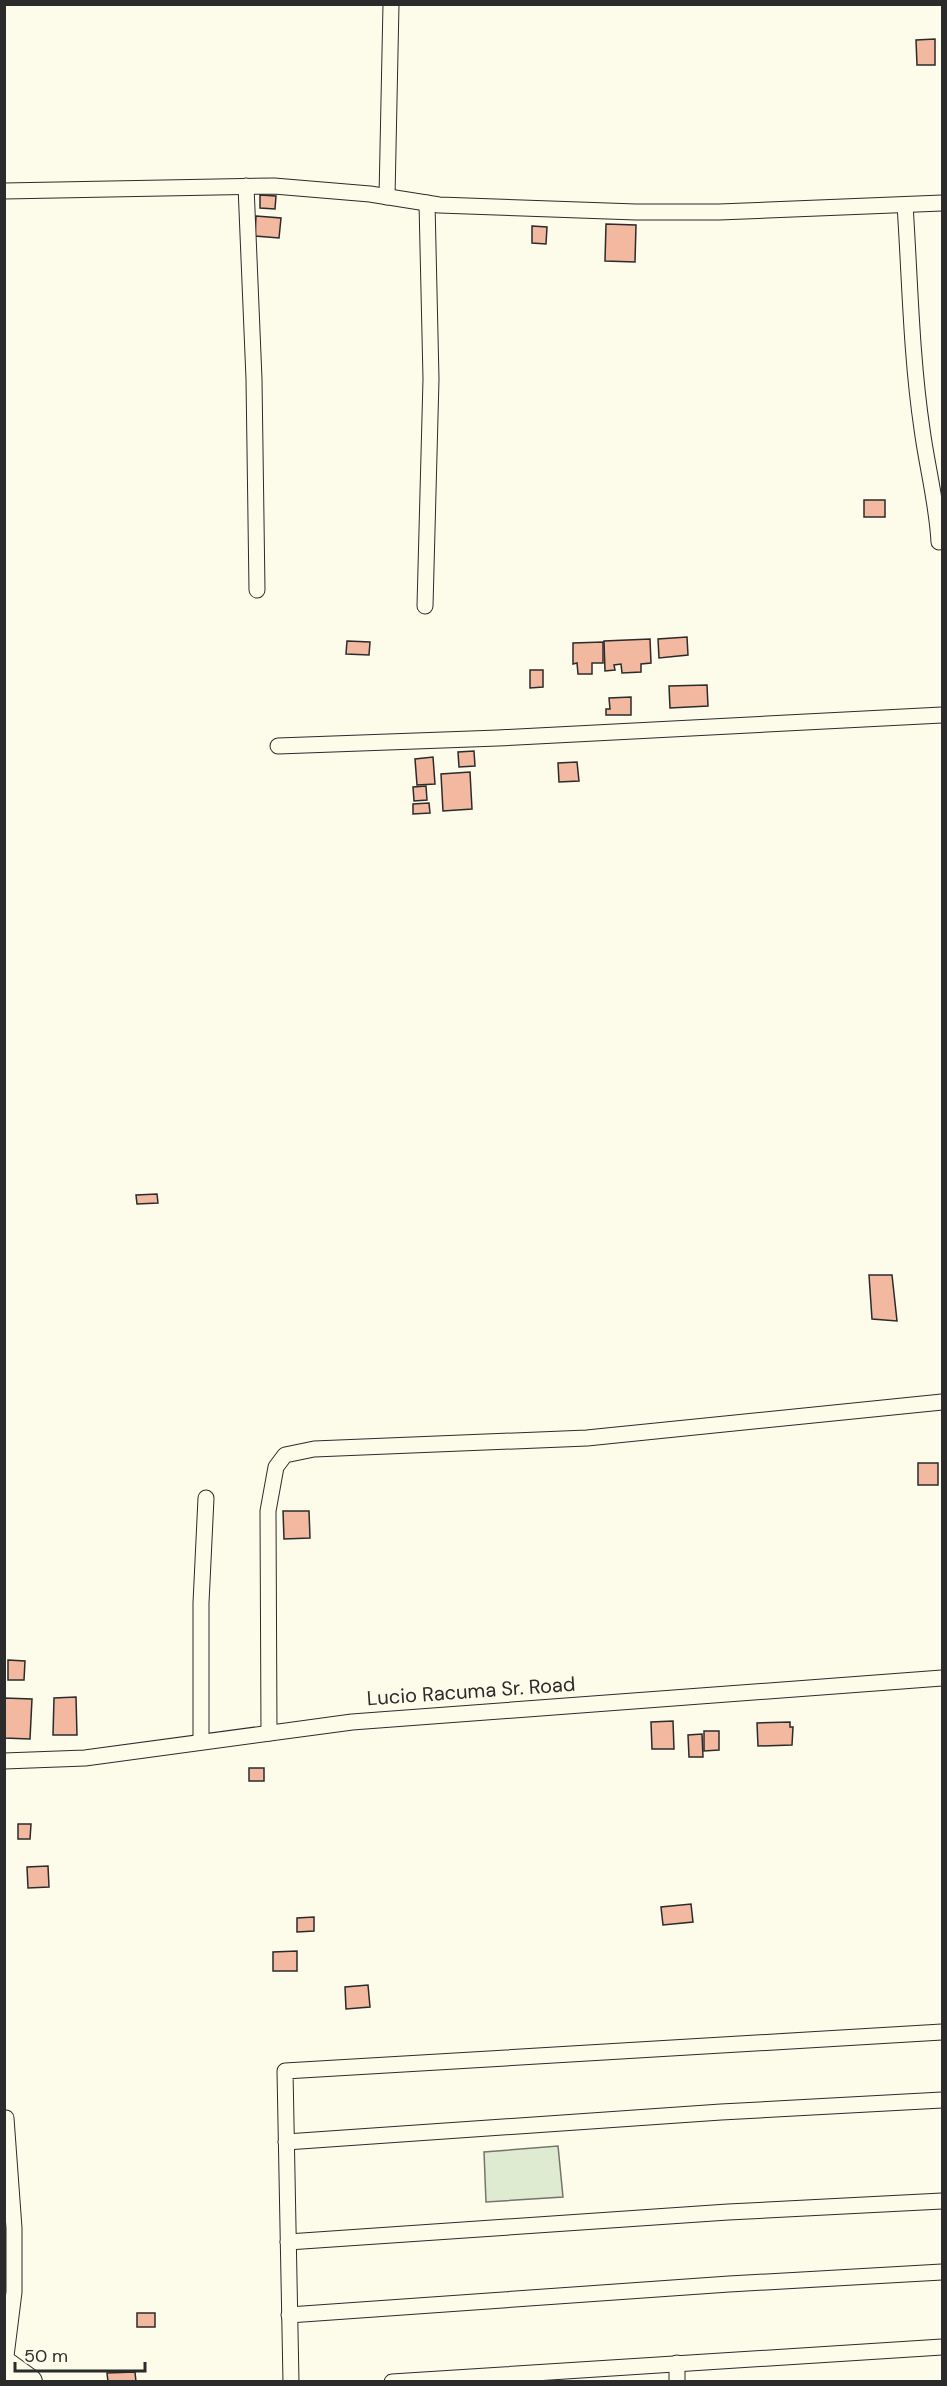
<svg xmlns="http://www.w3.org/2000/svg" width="947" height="2386" viewBox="0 0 947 2386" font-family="'DM Sans',sans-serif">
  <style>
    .green { fill: #deebd1; stroke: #74746e; stroke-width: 1.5 }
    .building { fill: #f2b8a0; stroke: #2b2b2b; stroke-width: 1.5 }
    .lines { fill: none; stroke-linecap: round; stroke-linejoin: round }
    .minor-casing { stroke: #2b2b2b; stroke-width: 17 }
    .primary-casing { stroke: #2b2b2b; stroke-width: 28 }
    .minor { stroke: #fdfbea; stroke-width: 15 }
    .primary { stroke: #fdfbea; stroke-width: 26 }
    .labels { text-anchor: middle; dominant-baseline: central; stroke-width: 4.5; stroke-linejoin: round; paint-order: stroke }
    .street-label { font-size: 20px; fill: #2b2b2b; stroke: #fdfbea }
  </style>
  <rect width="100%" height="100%" fill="#fdfbea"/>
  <path class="green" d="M 558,2146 L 563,2197 L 486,2202 L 484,2152 Z"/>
  <g class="building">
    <path d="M 935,39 L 935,65 L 917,65 L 916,40 Z"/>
    <path d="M 260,195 L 276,196 L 275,209 L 260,208 Z"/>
    <path d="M 256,216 L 281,218 L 279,238 L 255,236 Z"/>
    <path d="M 606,224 L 636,225 L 635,262 L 605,261 Z"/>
    <path d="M 532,226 L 547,227 L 546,244 L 532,243 Z"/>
    <rect x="864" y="500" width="21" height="17"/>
    <path d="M 687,637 L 688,655 L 659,658 L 658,639 Z"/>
    <path d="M 650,639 L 651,663 L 641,664 L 641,672 L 622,673 L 621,664 L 614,665 L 615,670 L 605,671 L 604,641 Z"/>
    <path d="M 347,641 L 370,642 L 369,655 L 346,654 Z"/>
    <path d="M 603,642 L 603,663 L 592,663 L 592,674 L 578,674 L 577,663 L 573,664 L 573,643 Z"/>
    <path d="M 530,670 L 543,670 L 543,687 L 530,688 Z"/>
    <path d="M 707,685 L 708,706 L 670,708 L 669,686 Z"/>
    <path d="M 631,697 L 631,715 L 606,715 L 606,709 L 610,709 L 609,698 Z"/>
    <path d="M 474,751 L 475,766 L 459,767 L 458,752 Z"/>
    <path d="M 433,757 L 435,784 L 417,785 L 415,759 Z"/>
    <path d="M 577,762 L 579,781 L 559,782 L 558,763 Z"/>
    <path d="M 470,772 L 472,809 L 443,811 L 441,774 Z"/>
    <path d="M 426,786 L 427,800 L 414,801 L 413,787 Z"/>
    <path d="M 429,803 L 430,813 L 413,814 L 413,804 Z"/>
    <path d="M 157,1194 L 158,1203 L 137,1204 L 136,1195 Z"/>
    <path d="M 869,1275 L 892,1275 L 897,1321 L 872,1319 Z"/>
    <rect x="918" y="1463" width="20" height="22"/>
    <path d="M 283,1511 L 309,1511 L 310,1538 L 284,1539 Z"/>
    <path d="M 8,1660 L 25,1661 L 24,1680 L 8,1680 Z"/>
    <path d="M 76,1697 L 77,1735 L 53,1735 L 54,1698 Z"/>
    <path d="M 4,1698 L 32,1699 L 30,1739 L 4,1738 Z"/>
    <path d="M 673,1721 L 674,1749 L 652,1749 L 651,1722 Z"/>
    <path d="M 790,1722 L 790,1727 L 793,1727 L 792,1745 L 758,1746 L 757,1723 Z"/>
    <path d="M 704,1731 L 719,1731 L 719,1750 L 704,1751 Z"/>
    <path d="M 702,1734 L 703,1757 L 689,1757 L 688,1735 Z"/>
    <rect x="249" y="1768" width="15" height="13"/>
    <path d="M 18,1824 L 31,1824 L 30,1839 L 18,1839 Z"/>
    <path d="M 48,1866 L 49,1887 L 28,1888 L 27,1867 Z"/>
    <path d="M 691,1904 L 693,1922 L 663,1925 L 661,1907 Z"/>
    <path d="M 314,1917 L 314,1931 L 297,1932 L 297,1918 Z"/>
    <path d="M 297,1951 L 297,1971 L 273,1971 L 273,1952 Z"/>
    <path d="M 368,1985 L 370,2007 L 346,2009 L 345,1987 Z"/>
    <rect x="137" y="2313" width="18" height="14"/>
    <path d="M 135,2372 L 136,2382 L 108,2382 L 107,2373 Z"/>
  </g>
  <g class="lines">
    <defs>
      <g id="minor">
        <path d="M 246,186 L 254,379 L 257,590"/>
        <path d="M 4,191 L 274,186 L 370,194 L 439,205 L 636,212 L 719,212 L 942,203"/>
        <path d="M 387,197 L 391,4"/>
        <path d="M 905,205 C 910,279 911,355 922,429 C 927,467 937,503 939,542"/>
        <path d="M 425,606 L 431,379 L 427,203"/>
        <path d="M 278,746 L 498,738 L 942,715"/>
        <path d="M 269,1733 L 268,1511 L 276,1467 L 285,1455 L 314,1449 L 587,1438 L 942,1402"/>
        <path d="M 201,1742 L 201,1603 L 206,1498"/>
        <path d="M 4,1761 L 85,1758 L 352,1722 L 942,1678"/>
        <path d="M 286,2142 L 721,2112 L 942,2100"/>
        <path d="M 288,2242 L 728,2212 L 942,2201"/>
        <path d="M 289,2315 L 729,2284 L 942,2272"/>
        <path d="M 677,2363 L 677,2382"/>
        <path d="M 5,2364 L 14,2292 L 14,2228 L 6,2118"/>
        <path d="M 291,2382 L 285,2071 L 942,2032"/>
        <path d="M 392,2382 L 942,2347"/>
      </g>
      <path id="primary" d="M 4,2364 L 29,2382"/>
    </defs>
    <use href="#minor" class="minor-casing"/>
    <use href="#primary" class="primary-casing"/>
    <use href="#minor" class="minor"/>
    <use href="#primary" class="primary"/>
  </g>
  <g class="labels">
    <g class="street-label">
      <text transform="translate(471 1691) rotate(-4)">Lucio Racuma Sr. Road</text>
    </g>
  </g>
  <rect width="947" height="2386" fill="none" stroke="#2b2b2b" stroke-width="12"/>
  <path d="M15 2362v9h130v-9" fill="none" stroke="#2b2b2b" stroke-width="3"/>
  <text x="24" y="2362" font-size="18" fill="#2b2b2b" stroke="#fdfbea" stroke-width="4.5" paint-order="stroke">50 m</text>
</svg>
